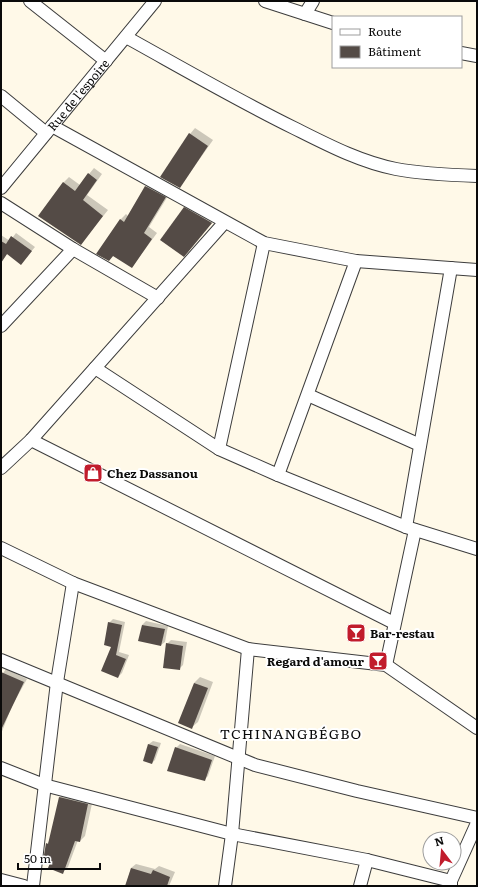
<svg xmlns="http://www.w3.org/2000/svg" width="478" height="887" viewBox="0 0 478 887" font-family="Literata,serif">
  <style>
    .shadow { fill: #0003 }
    .building { fill: #544b46 }
    .lines { fill: none; stroke-linecap: round; stroke-linejoin: round }
    .minor-casing { stroke: #3d3d3d; stroke-width: 14 }
    .minor { stroke: #fff; stroke-width: 12 }
    .labels { text-anchor: middle; dominant-baseline: central; stroke-width: 4; stroke-linejoin: round; paint-order: stroke }
    .street-label { font-size: 12px; fill: #0a0a0a; stroke: #fff }
    .poi-label { font-size: 12px; font-weight: bold; fill: #0a0a0a; stroke: #fff; text-anchor: start }
    .quarter-label { font-size: 14px; letter-spacing: 1px; fill: #0a0a0a; stroke: #fff }
  </style>
  <rect width="100%" height="100%" fill="#fff9e8"/>
  <g class="shadow">
    <path d="M 195,128 L 213,140 L 180,187 L 190,134 Z"/>
    <path d="M 94,168 L 102,174 L 87,195 L 108,210 L 81,244 L 63,183 L 69,177 L 80,185 Z"/>
    <path d="M 152,181 L 171,191 L 149,227 L 157,233 L 132,267 L 114,255 L 109,260 L 120,220 L 126,214 L 128,216 L 146,187 Z"/>
    <path d="M 190,202 L 217,217 L 189,250 L 184,208 Z"/>
    <path d="M 16,233 L 35,247 L 24,260 L 7,254 L 2,260 L 1,235 L 10,241 Z"/>
    <path d="M 113,619 L 125,622 L 119,652 L 129,655 L 122,673 L 118,677 L 109,623 Z"/>
    <path d="M 146,621 L 168,626 L 165,642 L 161,645 L 142,625 Z"/>
    <path d="M 171,640 L 187,642 L 183,665 L 179,669 L 167,644 Z"/>
    <path d="M 6,669 L 27,679 L 12,706 L 1,734 L 1,676 Z"/>
    <path d="M 200,677 L 213,682 L 198,722 L 192,727 L 194,683 Z"/>
    <path d="M 153,741 L 161,743 L 155,760 L 152,763 L 149,744 Z"/>
    <path d="M 180,744 L 215,756 L 208,776 L 204,780 L 176,748 Z"/>
    <path d="M 65,792 L 93,799 L 85,836 L 80,841 L 78,840 L 68,867 L 63,872 L 52,862 L 47,844 L 50,840 L 60,797 Z"/>
    <path d="M 136,864 L 155,869 L 159,866 L 175,872 L 169,886 L 126,886 L 131,868 Z"/>
  </g>
  <g class="building">
    <path d="M 189,133 L 208,146 L 180,188 L 160,177 Z"/>
    <path d="M 88,173 L 97,180 L 83,200 L 103,216 L 81,245 L 38,216 L 63,182 L 75,191 Z"/>
    <path d="M 145,186 L 166,197 L 144,233 L 152,239 L 132,268 L 113,256 L 109,261 L 96,254 L 120,219 L 124,222 Z"/>
    <path d="M 184,207 L 212,223 L 184,257 L 160,240 Z"/>
    <path d="M 11,236 L 32,251 L 21,265 L 7,254 L 1,263 L 1,241 L 6,244 Z"/>
    <path d="M 108,622 L 122,625 L 116,655 L 126,659 L 118,678 L 101,671 L 111,647 L 104,645 Z"/>
    <path d="M 142,625 L 165,629 L 161,646 L 138,641 Z"/>
    <path d="M 166,643 L 183,646 L 180,670 L 163,668 Z"/>
    <path d="M 1,672 L 24,682 L 1,730 Z"/>
    <path d="M 194,683 L 208,688 L 192,729 L 178,723 Z"/>
    <path d="M 148,744 L 158,747 L 152,764 L 143,761 Z"/>
    <path d="M 175,747 L 212,760 L 205,781 L 167,771 Z"/>
    <path d="M 59,797 L 88,804 L 80,842 L 75,841 L 63,874 L 48,868 L 50,863 L 43,861 L 46,843 L 48,844 Z"/>
    <path d="M 131,868 L 151,874 L 153,870 L 170,877 L 167,886 L 125,886 Z"/>
  </g>
  <g class="lines">
    <defs>
      <g id="minor">
        <path d="M 30,1 L 106,61"/>
        <path d="M 265,1 L 333,23"/>
        <path d="M 305,14 L 313,1"/>
        <path d="M 126,37 C 182,68 237,100 294,128 C 326,144 360,162 396,169 C 423,174 449,175 477,176"/>
        <path d="M 461,53 L 477,56"/>
        <path d="M 1,96 L 46,133"/>
        <path d="M 52,126 L 264,243 L 356,261 L 477,270"/>
        <path id="s1" d="M 1,188 L 155,1"/>
        <path d="M 1,203 L 73,249 L 158,298"/>
        <path d="M 1,326 L 73,249"/>
        <path d="M 95,368 L 219,449 L 278,475 L 406,527 L 477,549"/>
        <path d="M 308,395 L 420,445"/>
        <path d="M 31,440 L 394,623"/>
        <path d="M 219,449 L 264,243"/>
        <path d="M 1,468 L 31,440 L 224,223"/>
        <path d="M 278,475 L 356,261"/>
        <path d="M 406,527 L 451,268"/>
        <path d="M 1,548 L 73,583 L 248,649 L 386,665 L 477,728"/>
        <path d="M 1,660 L 255,765 L 357,791 L 477,818"/>
        <path d="M 386,665 L 415,530"/>
        <path d="M 1,768 L 44,785 L 232,834 L 367,860 L 451,881"/>
        <path d="M 1,880 L 24,886"/>
        <path d="M 33,886 L 57,682 L 73,583"/>
        <path d="M 225,886 L 232,834 L 248,649"/>
        <path d="M 360,886 L 367,860"/>
        <path d="M 451,886 L 451,881 L 477,823"/>
      </g>
    </defs>
    <use href="#minor" class="minor-casing"/>
    <use href="#minor" class="minor"/>
  </g>
  <defs>
    <symbol id="shop-square" viewBox="-11 -11 22 22"><rect x="-9" y="-9" width="18" height="18" rx="4" fill="#c11c2c" stroke="#fff"/><path d="M-5-2.5h2.3a2.7 3.5 0 0 1 5.4 0H5L5.5 6h-11ZM-1.5-2.5h3a1.5 2.3 0 0 0-3 0Z" fill="#fff"/></symbol>
    <symbol id="bar-square" viewBox="-11 -11 22 22"><rect x="-9" y="-9" width="18" height="18" rx="4" fill="#c11c2c" stroke="#fff"/><path d="M-6-5H6L.8 .8V4.5H3.5V6h-7V4.5H-.8V.8Z" fill="#fff"/></symbol>
  </defs>
  <g fill-rule="evenodd">
    <use href="#shop-square" x="82" y="462" width="22" height="22"/>
    <use href="#bar-square" x="345" y="622" width="22" height="22"/>
    <use href="#bar-square" x="367" y="650" width="22" height="22"/>
  </g>
  <g class="labels">
    <g class="street-label">
      <text stroke="none"><textPath href="#s1" startOffset="121">Rue de l'espoire</textPath></text>
    </g>
    <g class="poi-label">
      <text x="107" y="473">Chez Dassanou</text>
      <text x="370" y="633">Bar-restau</text>
      <text x="364" y="661" text-anchor="end">Regard d'amour</text>
    </g>
    <g class="quarter-label">
      <text x="291" y="733">TCHINANGBÉGBO</text>
    </g>
  </g>
  <rect width="478" height="887" fill="none" stroke="#0a0a0a" stroke-width="4"/>
  <rect x="332" y="16" width="130" height="52" fill="#ffffff" stroke="#9d9d9d"/>
  <rect x="340" y="29" width="20" height="6" fill="#ffffff" stroke="#9d9d9d"/>
  <text x="368" y="36" font-size="12" fill="#0a0a0a">Route</text>
  <rect x="340" y="46" width="20" height="12" fill="#544b46" stroke="#9d9d9d"/>
  <text x="368" y="56" font-size="12" fill="#0a0a0a">Bâtiment</text>
  <g transform="translate(442 851) rotate(344)"><circle r="19" fill="#ffffff" stroke="#9d9d9d"/>
  <path d="M0-3L7 15L0 10L-7 15Z" fill="#c11c2c"/>
  <text y="-6" font-size="11" font-weight="bold" text-anchor="middle" fill="#0a0a0a">N</text>
  </g>
  <path d="M18 863v6h82v-6" fill="none" stroke="#0a0a0a" stroke-width="2"/>
  <text x="24" y="863" font-size="12" fill="#0a0a0a" stroke="#ffffff" stroke-width="3" paint-order="stroke">50 m</text>
</svg>
